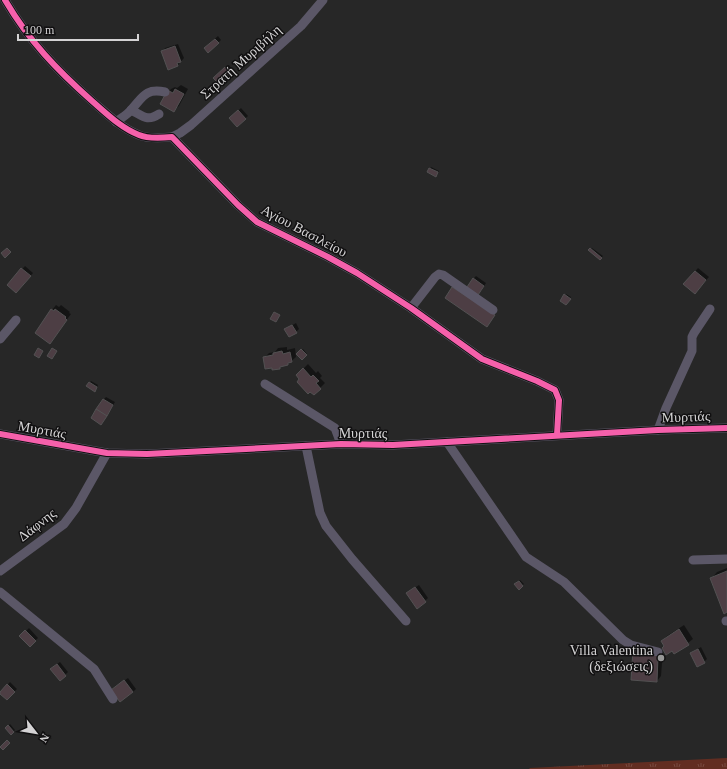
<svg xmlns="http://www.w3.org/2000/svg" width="727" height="769" viewBox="0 0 727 769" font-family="'Times New Roman',serif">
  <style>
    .grass { fill: url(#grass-tufts) }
    .shadow { fill: #0007 }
    .building { fill: #4d3e44; stroke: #525152 }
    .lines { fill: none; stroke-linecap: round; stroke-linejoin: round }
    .minor { stroke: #5b5767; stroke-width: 9 }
    .cycleway-casing { stroke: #111011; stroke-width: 8 }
    .cycleway { stroke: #f560ab; stroke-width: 6 }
    .poi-dot { fill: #979797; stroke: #111011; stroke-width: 1.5 }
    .labels { text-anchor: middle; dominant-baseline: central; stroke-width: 3; stroke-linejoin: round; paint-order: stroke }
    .street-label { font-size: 14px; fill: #d4d3d4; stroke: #111011 }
    .poi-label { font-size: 14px; fill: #d4d3d4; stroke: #111011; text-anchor: end }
  </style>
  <defs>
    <pattern id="grass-tufts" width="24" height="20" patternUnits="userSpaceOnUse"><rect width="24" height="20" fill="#622d21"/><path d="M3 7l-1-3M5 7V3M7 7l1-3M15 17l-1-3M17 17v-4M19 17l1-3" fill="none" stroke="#784b40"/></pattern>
  </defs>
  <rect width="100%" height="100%" fill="#272727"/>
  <path class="grass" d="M 727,758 L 727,769 L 529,769 L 530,768 Z"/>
  <g class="shadow">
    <path d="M 218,36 L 221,40 L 218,43 L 208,45 Z"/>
    <path d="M 178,44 L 184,58 L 178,65 L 169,69 L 163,51 L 165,48 Z"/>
    <path d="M 229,65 L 232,69 L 218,82 L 217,75 Z"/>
    <path d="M 181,85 L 188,89 L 179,106 L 174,110 L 167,94 L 171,89 L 175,87 L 177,88 Z"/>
    <path d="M 241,108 L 248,116 L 237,126 L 230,118 Z"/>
    <path d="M 431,167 L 439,171 L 436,175 L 429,172 Z"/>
    <path d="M 592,248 L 603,256 L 600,259 L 589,250 Z"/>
    <path d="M 25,266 L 33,273 L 19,289 L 8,285 Z"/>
    <path d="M 698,268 L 709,277 L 697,290 L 684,284 Z"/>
    <path d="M 476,276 L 486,283 L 481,291 L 473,279 Z"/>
    <path d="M 566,294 L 571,297 L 567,303 L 565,295 Z"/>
    <path d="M 56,305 L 59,307 L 61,305 L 70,312 L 69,313 L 71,314 L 50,342 L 52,310 Z"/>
    <path d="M 296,323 L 299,329 L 296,332 L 286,329 Z"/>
    <path d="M 287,347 L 287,350 L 295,348 L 296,357 L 288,364 L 282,365 L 280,368 L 264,358 L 269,353 L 275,352 L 278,348 Z"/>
    <path d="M 303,349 L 307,354 L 302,359 L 297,354 Z"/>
    <path d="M 308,364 L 316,373 L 318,371 L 322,376 L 320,378 L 325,383 L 314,394 L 297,375 Z"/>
    <path d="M 91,381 L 98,385 L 96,389 L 87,386 Z"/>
    <path d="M 106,397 L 115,402 L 104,420 L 103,400 Z"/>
    <path d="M 727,568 L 727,611 L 711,579 L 717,572 Z"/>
    <path d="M 520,580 L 524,584 L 519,588 L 516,584 Z"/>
    <path d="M 419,585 L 428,598 L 425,601 L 410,591 Z"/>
    <path d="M 684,625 L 693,639 L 675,653 L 672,650 L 665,646 L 662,641 L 667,636 Z"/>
    <path d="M 29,628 L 38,638 L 30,646 L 21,636 Z"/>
    <path d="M 639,645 L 663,651 L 661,676 L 657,681 Z"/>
    <path d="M 701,647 L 707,659 L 704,662 L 691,653 Z"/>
    <path d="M 60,662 L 68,672 L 60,680 L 54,666 Z"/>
    <path d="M 128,678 L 136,689 L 133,692 L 115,687 Z"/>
    <path d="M 10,682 L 17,689 L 7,699 L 0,693 Z"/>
    <path d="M 10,724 L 15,730 L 11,734 L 6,728 Z"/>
  </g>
  <g class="building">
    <path d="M 215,39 L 219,43 L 208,53 L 204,48 Z"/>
    <path d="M 175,46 L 181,62 L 177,63 L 178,66 L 168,70 L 161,51 Z"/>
    <path d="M 225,67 L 230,73 L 218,83 L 213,78 Z"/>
    <path d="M 175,89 L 184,94 L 174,112 L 160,104 L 166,93 L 169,91 L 173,93 Z"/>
    <path d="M 238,110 L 246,119 L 237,127 L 229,118 Z"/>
    <path d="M 429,168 L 438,172 L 436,177 L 427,172 Z"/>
    <path d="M 7,248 L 11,252 L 5,258 L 1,253 Z"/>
    <path d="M 590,248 L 602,258 L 600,260 L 588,250 Z"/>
    <path d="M 21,268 L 31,276 L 16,293 L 7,285 Z"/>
    <path d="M 695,271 L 706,280 L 695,294 L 683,284 Z"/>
    <path d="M 473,278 L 484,286 L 478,295 L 467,287 Z"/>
    <path d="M 452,287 L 495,315 L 487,327 L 445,298 Z"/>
    <path d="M 564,294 L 571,299 L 566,305 L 560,301 Z"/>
    <path d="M 51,309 L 54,311 L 55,309 L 66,317 L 65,318 L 67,320 L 50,344 L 35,333 Z"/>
    <path d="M 274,312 L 280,315 L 276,322 L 270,319 Z"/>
    <path d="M 292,325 L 297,333 L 289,337 L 284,329 Z"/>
    <path d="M 38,348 L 43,351 L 39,358 L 34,355 Z"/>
    <path d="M 52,348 L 57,351 L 52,359 L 47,356 Z"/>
    <path d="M 301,349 L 307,355 L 302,360 L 296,354 Z"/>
    <path d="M 282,351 L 283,354 L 290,352 L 292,362 L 288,363 L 288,365 L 280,367 L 280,369 L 272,370 L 272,368 L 265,369 L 263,357 L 273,355 L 273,353 Z"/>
    <path d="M 303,368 L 311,377 L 313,375 L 319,381 L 316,383 L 321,389 L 314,395 L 310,392 L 308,394 L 297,382 L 299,379 L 296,375 Z"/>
    <path d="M 89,382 L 97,387 L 95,392 L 86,386 Z"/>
    <path d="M 103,399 L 113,405 L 107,416 L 96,409 Z"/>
    <path d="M 96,409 L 107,416 L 101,425 L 91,418 Z"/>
    <path d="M 727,571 L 727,612 L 724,614 L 710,578 Z"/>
    <path d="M 519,581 L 523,586 L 519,590 L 514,584 Z"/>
    <path d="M 415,587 L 426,602 L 417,609 L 406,593 Z"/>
    <path d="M 679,629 L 689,645 L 674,654 L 672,651 L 666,655 L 662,648 L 664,646 L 661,641 Z"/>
    <path d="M 25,630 L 36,641 L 30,647 L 19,636 Z"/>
    <path d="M 633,649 L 658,656 L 657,682 L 631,680 Z"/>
    <path d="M 698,649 L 705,663 L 697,667 L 690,653 Z"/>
    <path d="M 57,664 L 66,676 L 60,681 L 50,669 Z"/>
    <path d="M 124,680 L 133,692 L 120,702 L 111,690 Z"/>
    <path d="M 7,684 L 15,692 L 7,700 L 0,694 L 0,692 Z"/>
    <path d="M 8,725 L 14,732 L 11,735 L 5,728 Z"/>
    <path d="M 7,740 L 10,743 L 3,750 L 0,747 Z"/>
  </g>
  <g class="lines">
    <g class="minor">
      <path d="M 5,0 C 29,41 57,70 92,101 C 107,114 121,128 139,135 C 148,139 162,138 172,137 L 238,205 L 257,222 L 328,257 L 357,273 L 411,308 L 482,359 L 537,381 L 555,390 L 559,400 L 557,435"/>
      <path d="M 131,110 C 143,116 147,122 159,114"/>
      <path d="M 116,122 C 121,118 127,115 131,110 C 143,97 145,88 165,92"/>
      <path d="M 172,137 L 180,133 L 191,125 L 301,26 L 323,0"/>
      <path d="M 411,308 L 435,277 L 439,274 L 443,275 L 493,310"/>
      <path d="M 0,339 L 16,320"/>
      <path d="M 265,384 L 335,428 L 341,444"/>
      <path d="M 658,430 L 666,408 L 692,351 L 692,337 L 694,333 L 710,309"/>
      <path d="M 0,434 L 107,453 L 147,454 L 341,444 L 393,445 L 658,430 L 727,428"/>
      <path d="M 447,442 L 526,557 L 564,582 L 623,640 L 631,645 L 658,652"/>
      <path d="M 306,446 L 320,513 L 326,526 L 352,559 L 406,621"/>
      <path d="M 693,560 L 727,559"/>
      <path d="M 0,571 L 64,524 L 76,508 L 107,453"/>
      <path d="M 0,592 L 94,669 L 113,699"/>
      <path d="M 726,621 L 727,621"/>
    </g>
    <defs>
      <g id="cycleway">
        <path d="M 5,0 C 29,41 57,70 92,101 C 107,114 121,128 139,135 C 148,139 162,138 172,137 L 238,205 L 257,222 L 328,257 L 357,273 L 411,308 L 482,359 L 537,381 L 555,390 L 559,400 L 557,435"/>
        <path d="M 0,434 L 107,453 L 147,454 L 341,444 L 393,445 L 658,430 L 727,428"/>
      </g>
    </defs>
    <use href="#cycleway" class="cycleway-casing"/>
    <use href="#cycleway" class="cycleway"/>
  </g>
  <circle class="poi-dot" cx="661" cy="658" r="4"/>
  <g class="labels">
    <g class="street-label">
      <text transform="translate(241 62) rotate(-42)">Στρατή Μυριβήλη</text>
      <text transform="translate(304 231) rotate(28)">Αγίου Βασιλείου</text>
      <text transform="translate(686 417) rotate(-2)">Μυρτιάς</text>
      <text transform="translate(42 430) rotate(10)">Μυρτιάς</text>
      <text x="363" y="433">Μυρτιάς</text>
      <text transform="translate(37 525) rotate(-38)">Δάφνης</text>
    </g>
    <g class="poi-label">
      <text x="653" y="650">Villa Valentina<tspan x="653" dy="16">(δεξιώσεις)</tspan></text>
    </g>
  </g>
  <g transform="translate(36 733) rotate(121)" stroke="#111011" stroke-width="3" paint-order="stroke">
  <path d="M0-3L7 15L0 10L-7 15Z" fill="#d4d3d4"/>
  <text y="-6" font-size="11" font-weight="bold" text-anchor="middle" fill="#d4d3d4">N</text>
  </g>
  <path d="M18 34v6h120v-6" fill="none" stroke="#d4d3d4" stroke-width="2"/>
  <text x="24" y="34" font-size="12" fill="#d4d3d4" stroke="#111011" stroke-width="3" paint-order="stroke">100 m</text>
</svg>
